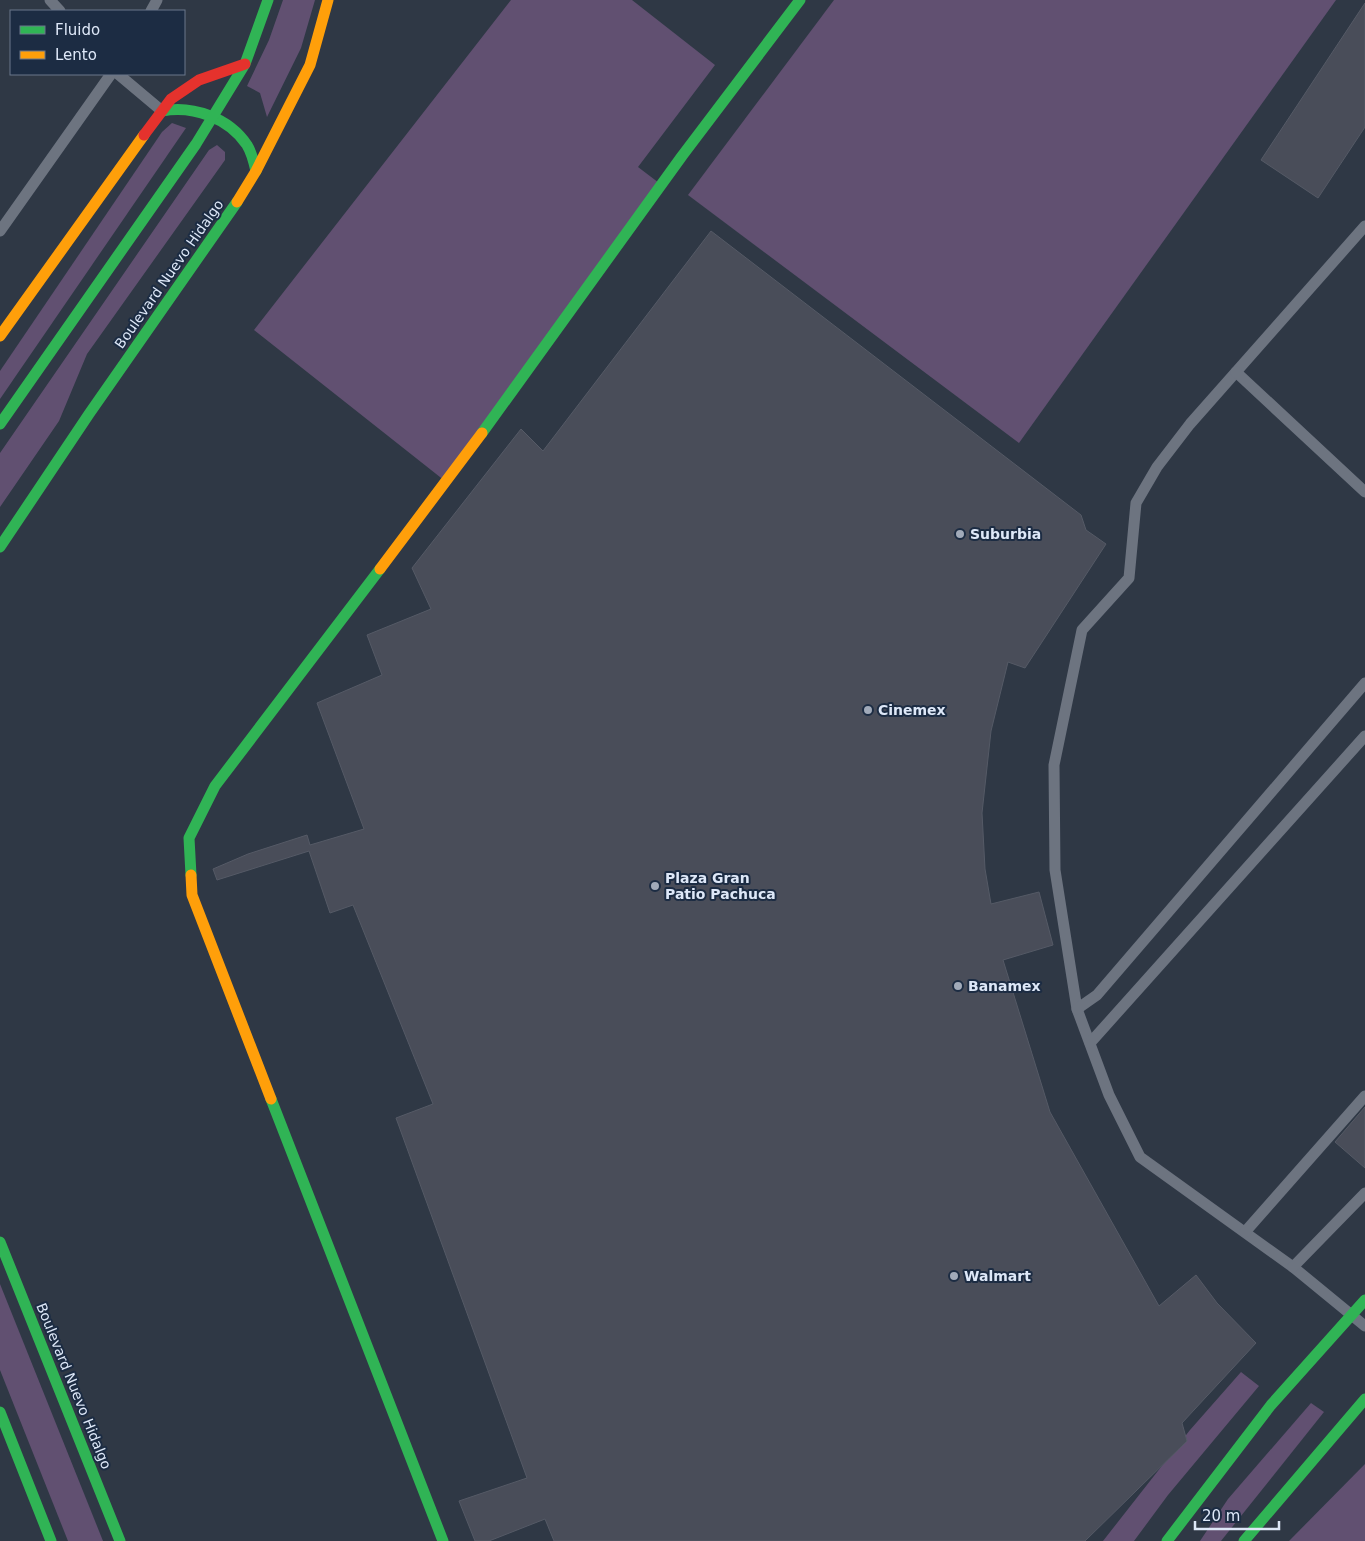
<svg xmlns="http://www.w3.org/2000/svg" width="1365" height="1541" viewBox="0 0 1365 1541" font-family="'DejaVu Sans',sans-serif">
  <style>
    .green { fill: #615071 }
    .building { fill: #494d59; stroke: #555a66 }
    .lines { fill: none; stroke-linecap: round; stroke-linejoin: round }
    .lane { stroke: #6d7480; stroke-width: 11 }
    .fast { stroke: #30b455; stroke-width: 11 }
    .slow { stroke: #ff9f0a; stroke-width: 11 }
    .jam { stroke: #e5322d; stroke-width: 11 }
    .poi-dot { fill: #a1aab9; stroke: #1c2c43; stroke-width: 2 }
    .labels { text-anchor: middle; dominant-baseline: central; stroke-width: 4; stroke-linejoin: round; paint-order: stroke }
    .street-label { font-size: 14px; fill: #dee8f8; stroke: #1c2c43 }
    .poi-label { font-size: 14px; font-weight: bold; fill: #dee8f8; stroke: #1c2c43; text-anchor: start }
  </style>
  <rect width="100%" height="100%" fill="#2f3845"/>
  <g class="green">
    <path d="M 283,0 L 315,0 L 301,48 L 267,117 L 260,93 L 247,86 L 269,40 Z"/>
    <path d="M 511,0 L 632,0 L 715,65 L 638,167 L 663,186 L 445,481 L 254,330 Z"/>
    <path d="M 834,0 L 1336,0 L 1019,443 L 688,195 Z"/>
    <path d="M 172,123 L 186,128 L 0,399 L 0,371 L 162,132 Z"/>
    <path d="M 217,145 L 225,152 L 225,160 L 87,354 L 59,421 L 0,507 L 0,453 L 209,150 Z"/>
    <path d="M 0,1284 L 103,1541 L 68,1541 L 0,1370 Z"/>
    <path d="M 1241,1372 L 1259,1386 L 1168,1495 L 1134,1541 L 1103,1541 L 1190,1430 Z"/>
    <path d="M 1311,1403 L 1324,1412 L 1221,1541 L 1200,1541 L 1228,1499 Z"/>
    <path d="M 1365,1464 L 1365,1541 L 1289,1541 Z"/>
  </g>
  <g class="building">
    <path d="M 1365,3 L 1365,127 L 1318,198 L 1261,160 Z"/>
    <path d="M 711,231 L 1081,515 L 1086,530 L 1106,544 L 1025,668 L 1008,662 L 991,731 L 982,813 L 985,869 L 991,904 L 1039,892 L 1053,945 L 1003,960 L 1050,1112 L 1159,1306 L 1196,1275 L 1217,1303 L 1256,1343 L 1182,1423 L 1187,1441 L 1085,1541 L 554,1541 L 545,1519 L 489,1541 L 475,1541 L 459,1501 L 527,1478 L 396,1118 L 433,1104 L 353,905 L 330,913 L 309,851 L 217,880 L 213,869 L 248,854 L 307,835 L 310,845 L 364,829 L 317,703 L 382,675 L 367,635 L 431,609 L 412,568 L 521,429 L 543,451 Z"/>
    <path d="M 1365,1107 L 1365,1168 L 1335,1142 Z"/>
  </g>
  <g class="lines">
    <g class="lane">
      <path d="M 50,0 L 60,11"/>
      <path d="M 151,11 L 157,0"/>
      <path d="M 118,74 L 162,111"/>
      <path d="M 1365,226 L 1190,424 L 1157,467 L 1136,503 L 1129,578 L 1082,630 L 1054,765 L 1055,870 L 1077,1009 L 1109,1095 L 1140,1157 L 1293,1267 L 1365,1326"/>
      <path d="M 0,231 L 111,74"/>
      <path d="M 1236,372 L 1365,492"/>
      <path d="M 1077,1009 L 1097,995 L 1365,683"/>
      <path d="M 1090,1043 L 1365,736"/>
      <path d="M 1245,1232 L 1365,1096"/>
      <path d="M 1293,1267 L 1365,1193"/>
    </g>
    <g class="fast">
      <path d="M 162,111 C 193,105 229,118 247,145 C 252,153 254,162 256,171"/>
      <path d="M 0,424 L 196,144 L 245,64 L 268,0"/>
      <path d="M 482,433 L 682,156 L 800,0"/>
      <path d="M 0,547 L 89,414 L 237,202"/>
      <path d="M 191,875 L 189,838 L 215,786 L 380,569"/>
      <path d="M 271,1099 L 443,1541"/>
      <path d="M 0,1242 L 120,1541"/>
      <path d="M 0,1412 L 51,1541"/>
      <path d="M 1167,1541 L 1271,1405 L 1365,1300"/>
      <path d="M 1244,1541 L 1365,1399"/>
    </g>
    <g class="slow">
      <path d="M 237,202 L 256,171 L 310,65 L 328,0"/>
      <path d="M 0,336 L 144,135"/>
      <path d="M 380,569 L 482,433"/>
      <path d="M 191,875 L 192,895 L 271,1099"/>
    </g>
    <path class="jam" d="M 144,135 L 171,99 L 199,80 L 245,64"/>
  </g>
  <g class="poi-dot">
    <circle cx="960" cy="534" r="5"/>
    <circle cx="868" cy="710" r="5"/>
    <circle cx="655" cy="886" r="5"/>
    <circle cx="958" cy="986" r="5"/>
    <circle cx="954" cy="1276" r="5"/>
  </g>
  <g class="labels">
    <g class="street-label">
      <text transform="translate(169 274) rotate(-55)">Boulevard Nuevo Hidalgo</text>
      <text transform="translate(74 1386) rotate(68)">Boulevard Nuevo Hidalgo</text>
    </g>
    <g class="poi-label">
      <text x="970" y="534">Suburbia</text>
      <text x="878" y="710">Cinemex</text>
      <text x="665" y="878">Plaza Gran<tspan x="665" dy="16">Patio Pachuca</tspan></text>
      <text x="968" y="986">Banamex</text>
      <text x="964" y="1276">Walmart</text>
    </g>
  </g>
  <rect x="10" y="10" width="175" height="65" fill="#1c2c43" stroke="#6a778b"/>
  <rect x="20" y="26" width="25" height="8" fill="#30b455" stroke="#6a778b"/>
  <text x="55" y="35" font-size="15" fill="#dee8f8">Fluido</text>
  <rect x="20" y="51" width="25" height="8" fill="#ff9f0a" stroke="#6a778b"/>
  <text x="55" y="60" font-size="15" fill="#dee8f8">Lento</text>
  <path d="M1195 1521v8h84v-8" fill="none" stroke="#dee8f8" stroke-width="2.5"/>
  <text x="1202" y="1521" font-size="15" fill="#dee8f8" stroke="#1c2c43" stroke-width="4" paint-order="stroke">20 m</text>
</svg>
